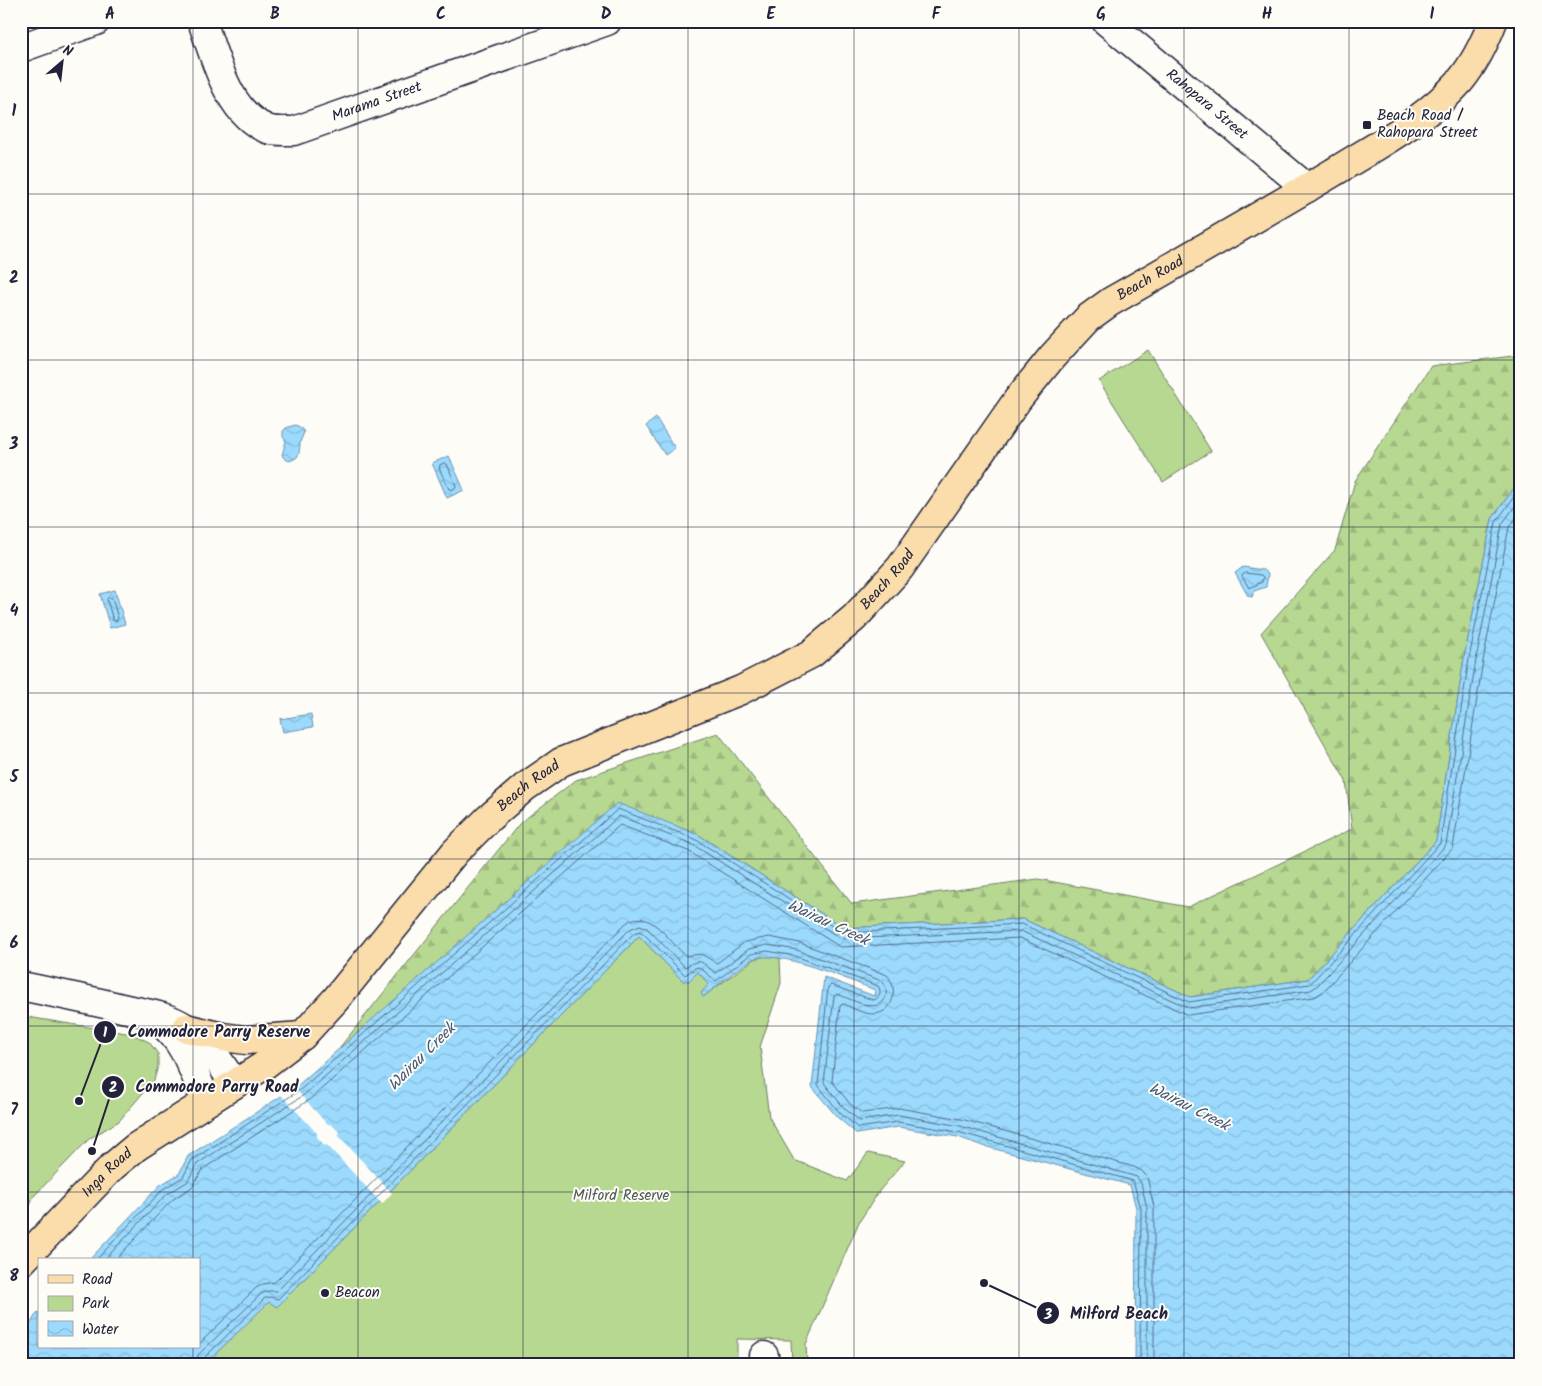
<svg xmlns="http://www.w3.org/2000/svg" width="1542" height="1386" viewBox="0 0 1542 1386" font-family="Kalam,sans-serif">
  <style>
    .forest { fill: url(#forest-firs); stroke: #6c7d66 }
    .park { fill: #b7d891; stroke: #6c7d66 }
    .water { fill: url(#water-waves); stroke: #6b90af }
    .pier { fill: #fdfcf7 }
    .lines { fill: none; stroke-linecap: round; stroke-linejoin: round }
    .shore { stroke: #526c89; stroke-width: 1 }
    .minor-casing { stroke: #22223b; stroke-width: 31 }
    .major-casing { stroke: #22223b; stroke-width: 31 }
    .minor { stroke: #fdfcf7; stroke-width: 28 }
    .major { stroke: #faddab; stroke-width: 28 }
    .grid { fill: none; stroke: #22223b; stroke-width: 1; stroke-opacity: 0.55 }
    .poi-dot { fill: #22223b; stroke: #fdfcf7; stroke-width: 2 }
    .labels { text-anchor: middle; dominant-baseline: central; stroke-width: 4; stroke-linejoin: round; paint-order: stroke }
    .street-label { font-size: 15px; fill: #22223b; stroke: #fdfcf7 }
    .poi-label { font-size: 15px; fill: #22223b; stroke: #fdfcf7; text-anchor: start }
    .park-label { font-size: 15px; fill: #4f5955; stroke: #fdfcf7 }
    .water-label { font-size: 16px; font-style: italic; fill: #465975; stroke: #fdfcf7 }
    .leader { fill: none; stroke: #22223b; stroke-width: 2 }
    .callout-dot { fill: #22223b; stroke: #fdfcf7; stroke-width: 2 }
    .mark-label { font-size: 15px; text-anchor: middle; font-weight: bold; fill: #fff }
    .callout-label { font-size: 16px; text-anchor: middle; font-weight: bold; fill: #22223b; stroke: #fdfcf7; stroke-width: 4; stroke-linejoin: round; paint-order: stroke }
    .neatline { fill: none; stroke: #22223b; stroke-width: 2 }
    .grid-label { font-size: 16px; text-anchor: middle; font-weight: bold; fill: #22223b }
  </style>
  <defs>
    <pattern id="forest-firs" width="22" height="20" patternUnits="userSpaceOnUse" patternTransform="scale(1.25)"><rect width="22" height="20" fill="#b7d891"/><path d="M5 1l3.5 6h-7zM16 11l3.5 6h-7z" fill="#9db97e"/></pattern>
    <pattern id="water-waves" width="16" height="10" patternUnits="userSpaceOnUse" patternTransform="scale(1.25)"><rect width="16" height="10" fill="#9bdafd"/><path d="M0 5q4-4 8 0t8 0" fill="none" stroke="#85bbda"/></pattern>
  </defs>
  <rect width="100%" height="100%" fill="#fdfcf7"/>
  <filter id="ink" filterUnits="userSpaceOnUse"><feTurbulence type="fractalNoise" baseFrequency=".02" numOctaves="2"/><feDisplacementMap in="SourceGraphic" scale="10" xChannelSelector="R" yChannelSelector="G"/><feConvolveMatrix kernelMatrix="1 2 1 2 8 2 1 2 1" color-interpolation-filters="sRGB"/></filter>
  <g filter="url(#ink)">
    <path class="forest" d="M 1521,355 L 1521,478 L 1492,519 L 1464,658 L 1436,841 L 1308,979 L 1190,997 L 1023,919 L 844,928 L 697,834 L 340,1047 L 520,823 L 576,780 L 718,733 L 852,904 L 1038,879 L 1188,907 L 1352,829 L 1346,781 L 1261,633 L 1335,550 L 1355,481 L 1431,366 Z"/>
    <g class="park">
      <path d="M 1148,350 L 1211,451 L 1163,482 L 1099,381 Z"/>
      <path d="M 639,936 L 684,982 L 686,980 L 688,981 L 698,972 L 709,984 L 703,997 L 754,959 L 766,956 L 780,958 L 781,983 L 760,1047 L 769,1117 L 794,1160 L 847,1181 L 868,1153 L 905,1161 L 880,1190 L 859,1222 L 806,1344 L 807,1365 L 792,1365 L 791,1340 L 737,1339 L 737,1365 L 204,1365 L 269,1301 L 277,1307 Z"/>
      <path d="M 21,1016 L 132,1034 L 149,1042 L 158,1054 L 158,1066 L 154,1080 L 119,1121 L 89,1139 L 33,1197 L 23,1225 L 21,1219 Z"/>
    </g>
    <g class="water">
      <path d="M 656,418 L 675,448 L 665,455 L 646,426 Z"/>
      <path d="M 295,425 L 300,427 L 304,432 C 303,436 300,440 300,444 C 299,454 300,458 289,461 L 284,458 L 282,455 L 286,441 L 283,437 L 283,431 L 286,428 Z"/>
      <path d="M 449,456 L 464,490 L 447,498 L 432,463 Z"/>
      <path d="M 1521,478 L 1521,1365 L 1135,1365 L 1136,1208 L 1130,1185 L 980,1145 L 958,1137 L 898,1127 L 857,1134 L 837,1117 L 812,1087 L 824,977 L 874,996 L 875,990 C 851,981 775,948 753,959 C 738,967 718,986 703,997 L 701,993 L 709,984 L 698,972 L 688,982 L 686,980 L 684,982 L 639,936 L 277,1307 L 269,1302 L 204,1365 L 21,1365 L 21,1341 L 35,1316 L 39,1312 L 39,1347 L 199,1347 L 199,1260 L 89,1260 L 160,1185 L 179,1174 L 188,1156 L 297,1086 L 617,803 L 697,834 L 844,928 L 1023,919 L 1190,997 L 1308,979 L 1436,841 L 1464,658 L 1492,519 Z"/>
      <path d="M 1243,567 L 1263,570 L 1268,574 L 1266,587 L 1254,591 L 1252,597 L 1248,596 L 1235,573 Z"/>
      <path d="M 115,590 L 125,624 L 110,628 L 100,594 Z"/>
      <path d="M 311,714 L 313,727 L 283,732 L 280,719 Z"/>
    </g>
    <path class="pier" d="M 293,1086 L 326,1123 L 332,1125 L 340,1133 L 338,1135 L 392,1193 L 382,1204 L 327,1145 L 325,1146 L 317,1137 L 317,1133 L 280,1094 Z"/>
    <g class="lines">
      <g class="shore">
        <path d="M 445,463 L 447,464 L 456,486 L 455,488 L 451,490 L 449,489 L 439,468 L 440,465 Z"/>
        <path d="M 1245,573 L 1261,575 L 1263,577 L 1262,582 L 1249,588 L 1242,576 Z"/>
        <path d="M 109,597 L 112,598 L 118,618 L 116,621 L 113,620 L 107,600 Z"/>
        <path d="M 96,1260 L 163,1189 L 183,1177 L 192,1160 L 300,1090 L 618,809 L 695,839 L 843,933 L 1022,924 L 1189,1002 L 1310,984 L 1440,843 L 1469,659 L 1496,522 L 1521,487"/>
        <path d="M 104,1260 L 167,1194 L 187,1182 L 197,1164 L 304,1095 L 619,816 L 692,844 L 842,939 L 1021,931 L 1189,1008 L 1311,990 L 1317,986 L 1446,845 L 1476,660 L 1502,524 L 1521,498"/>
        <path d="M 115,1260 L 172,1200 L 192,1187 L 203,1169 L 309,1100 L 620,825 L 688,851 L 840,947 L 1020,938 L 1188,1015 L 1314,997 L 1323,992 L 1453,848 L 1483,661 L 1509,527 L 1521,511"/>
        <path d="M 199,1344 L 256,1288 L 263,1284 L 275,1282 L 625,924 C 648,904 670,943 686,956 L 701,954 L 717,963 L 745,942 L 769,937 L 800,943 L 887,975 C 899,988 894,1014 873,1014 C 864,1014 852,1008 843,1004 L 840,1006 L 832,1081 L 850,1104 L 862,1113 L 899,1108 L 961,1119 L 1134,1167 L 1142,1171 L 1147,1177 L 1154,1207 L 1154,1365"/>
        <path d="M 195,1365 L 198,1355 L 261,1294 L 268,1291 L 277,1291 L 630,929 L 640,925 L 647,928 L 685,967 C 704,956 701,964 716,973 L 749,949 L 767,945 L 797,950 L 882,981 C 886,986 887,990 886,996 C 880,1017 850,998 837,994 L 834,996 L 824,1083 L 845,1109 L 860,1121 L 899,1115 L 960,1126 L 1137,1177 L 1141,1183 L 1147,1208 L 1147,1365"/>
        <path d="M 201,1365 L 203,1359 L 265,1298 L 270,1297 L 278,1299 L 634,933 L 639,931 L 643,933 L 685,975 L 695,968 L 699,967 L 716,981 L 751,954 L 767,951 L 795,956 L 878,986 C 882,991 880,999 873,1000 L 831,985 L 828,987 L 818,1085 L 840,1113 L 858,1128 L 898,1122 L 958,1132 L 1133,1181 L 1141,1208 L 1140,1365"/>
      </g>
      <defs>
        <g id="minor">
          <path id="s1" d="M 202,21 C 215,57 228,114 267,129 C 275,132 285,131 294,131 L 607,21"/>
          <path id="s2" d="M 1106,21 L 1307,188"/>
          <path d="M 21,48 L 96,21"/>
          <path d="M 21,986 C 55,993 89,1000 122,1008 C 144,1013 166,1015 184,1027 C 206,1040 221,1063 234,1084"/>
          <path d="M 159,1022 C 184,1038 195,1075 206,1101"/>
          <path d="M 764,1356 L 764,1365"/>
        </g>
        <g id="major">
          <path d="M 186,1028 L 223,1037 L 246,1040 L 302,1036"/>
          <path id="s3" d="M 21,1262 L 112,1167 L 136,1147 L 263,1066 L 302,1036 L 336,999 L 455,852 L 489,818 L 525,787 L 561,762 L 741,690 L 811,654 L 854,618 L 900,568 L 1018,399 L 1052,357 L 1088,318 L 1110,302 C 1185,259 1260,216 1334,172 C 1377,145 1426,120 1460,81 C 1475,63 1485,42 1493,21"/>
        </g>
      </defs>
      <use href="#minor" class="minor-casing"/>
      <use href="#major" class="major-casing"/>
      <use href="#minor" class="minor"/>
      <use href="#major" class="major"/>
    </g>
  </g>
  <path class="grid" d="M 193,21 L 193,1260M 358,21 L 358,1365M 523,21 L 523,1365M 688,21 L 688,1365M 854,21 L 854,1365M 1019,21 L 1019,1365M 1184,21 L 1184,1365M 1349,21 L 1349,1365M 21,194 L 1521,194M 21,360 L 1521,360M 21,527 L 1521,527M 21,693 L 1521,693M 21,859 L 1521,859M 21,1026 L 1521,1026M 21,1192 L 1521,1192M 193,1347 L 193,1365"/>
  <g class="poi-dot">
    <rect x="1362" y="120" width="10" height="10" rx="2.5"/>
    <circle cx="325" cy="1293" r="5"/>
  </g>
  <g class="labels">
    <g class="street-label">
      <text stroke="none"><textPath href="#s1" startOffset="245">Marama Street</textPath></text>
      <text stroke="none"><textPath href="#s2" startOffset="131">Rahopara Street</textPath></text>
      <text stroke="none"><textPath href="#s3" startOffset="1525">Beach Road</textPath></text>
      <text stroke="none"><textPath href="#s3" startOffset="1121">Beach Road</textPath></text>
      <text stroke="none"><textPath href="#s3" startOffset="701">Beach Road</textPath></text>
      <text stroke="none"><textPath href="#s3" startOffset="124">Inga Road</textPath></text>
    </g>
    <g class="poi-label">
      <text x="1377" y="116">Beach Road /<tspan x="1377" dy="17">Rahopara Street</tspan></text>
      <text x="335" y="1293">Beacon</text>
    </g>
    <g class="park-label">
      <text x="621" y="1196">Milford Reserve</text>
    </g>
    <g class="water-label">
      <text transform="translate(828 923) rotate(25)">Wairau Creek</text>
      <text transform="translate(422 1057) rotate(-45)">Wairau Creek</text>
      <text transform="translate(1189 1107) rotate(27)">Wairau Creek</text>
    </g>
  </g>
  <path class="leader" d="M79 1101L105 1032M92 1151L113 1087M984 1283L1048 1313"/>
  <g class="callout-dot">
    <circle cx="79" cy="1101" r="5"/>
    <circle cx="92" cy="1151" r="5"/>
    <circle cx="984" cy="1283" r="5"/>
    <circle cx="105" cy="1032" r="12"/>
    <circle cx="113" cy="1087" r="12"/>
    <circle cx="1048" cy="1313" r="12"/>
  </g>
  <g class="mark-label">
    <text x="105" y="1037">1</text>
    <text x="113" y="1092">2</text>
    <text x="1048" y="1319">3</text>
  </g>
  <g class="callout-label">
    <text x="219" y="1037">Commodore Parry Reserve</text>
    <text x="217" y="1092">Commodore Parry Road</text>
    <text x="1119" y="1319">Milford Beach</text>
  </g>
  <rect width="1542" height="1386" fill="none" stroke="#fdfcf7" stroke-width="55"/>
  <rect x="38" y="1258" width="162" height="90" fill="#fdfcf7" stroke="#a5a5ac"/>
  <rect x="48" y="1275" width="25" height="8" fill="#faddab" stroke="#a5a5ac"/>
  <text x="82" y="1284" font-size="15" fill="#22223b">Road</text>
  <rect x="48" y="1296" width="25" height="15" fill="#b7d891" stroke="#a5a5ac"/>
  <text x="82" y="1308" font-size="15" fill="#22223b">Park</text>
  <rect x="48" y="1321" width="25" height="15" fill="url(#water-waves)" stroke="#a5a5ac"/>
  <text x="82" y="1334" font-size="15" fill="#22223b">Water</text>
  <g transform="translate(62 62) rotate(28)" stroke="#fdfcf7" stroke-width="4" paint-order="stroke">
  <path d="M0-4L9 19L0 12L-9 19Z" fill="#22223b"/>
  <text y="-8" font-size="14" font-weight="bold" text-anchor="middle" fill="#22223b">N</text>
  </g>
  <rect x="28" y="28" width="1486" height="1330" class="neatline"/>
  <g class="grid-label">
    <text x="110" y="19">A</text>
    <text x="275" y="19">B</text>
    <text x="441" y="19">C</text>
    <text x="606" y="19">D</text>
    <text x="771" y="19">E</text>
    <text x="936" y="19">F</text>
    <text x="1101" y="19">G</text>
    <text x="1267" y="19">H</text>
    <text x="1432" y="19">I</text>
    <text x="14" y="116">1</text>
    <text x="14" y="283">2</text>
    <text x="14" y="449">3</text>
    <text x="14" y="616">4</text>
    <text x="14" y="782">5</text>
    <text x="14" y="948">6</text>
    <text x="14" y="1115">7</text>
    <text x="14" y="1281">8</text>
  </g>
</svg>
